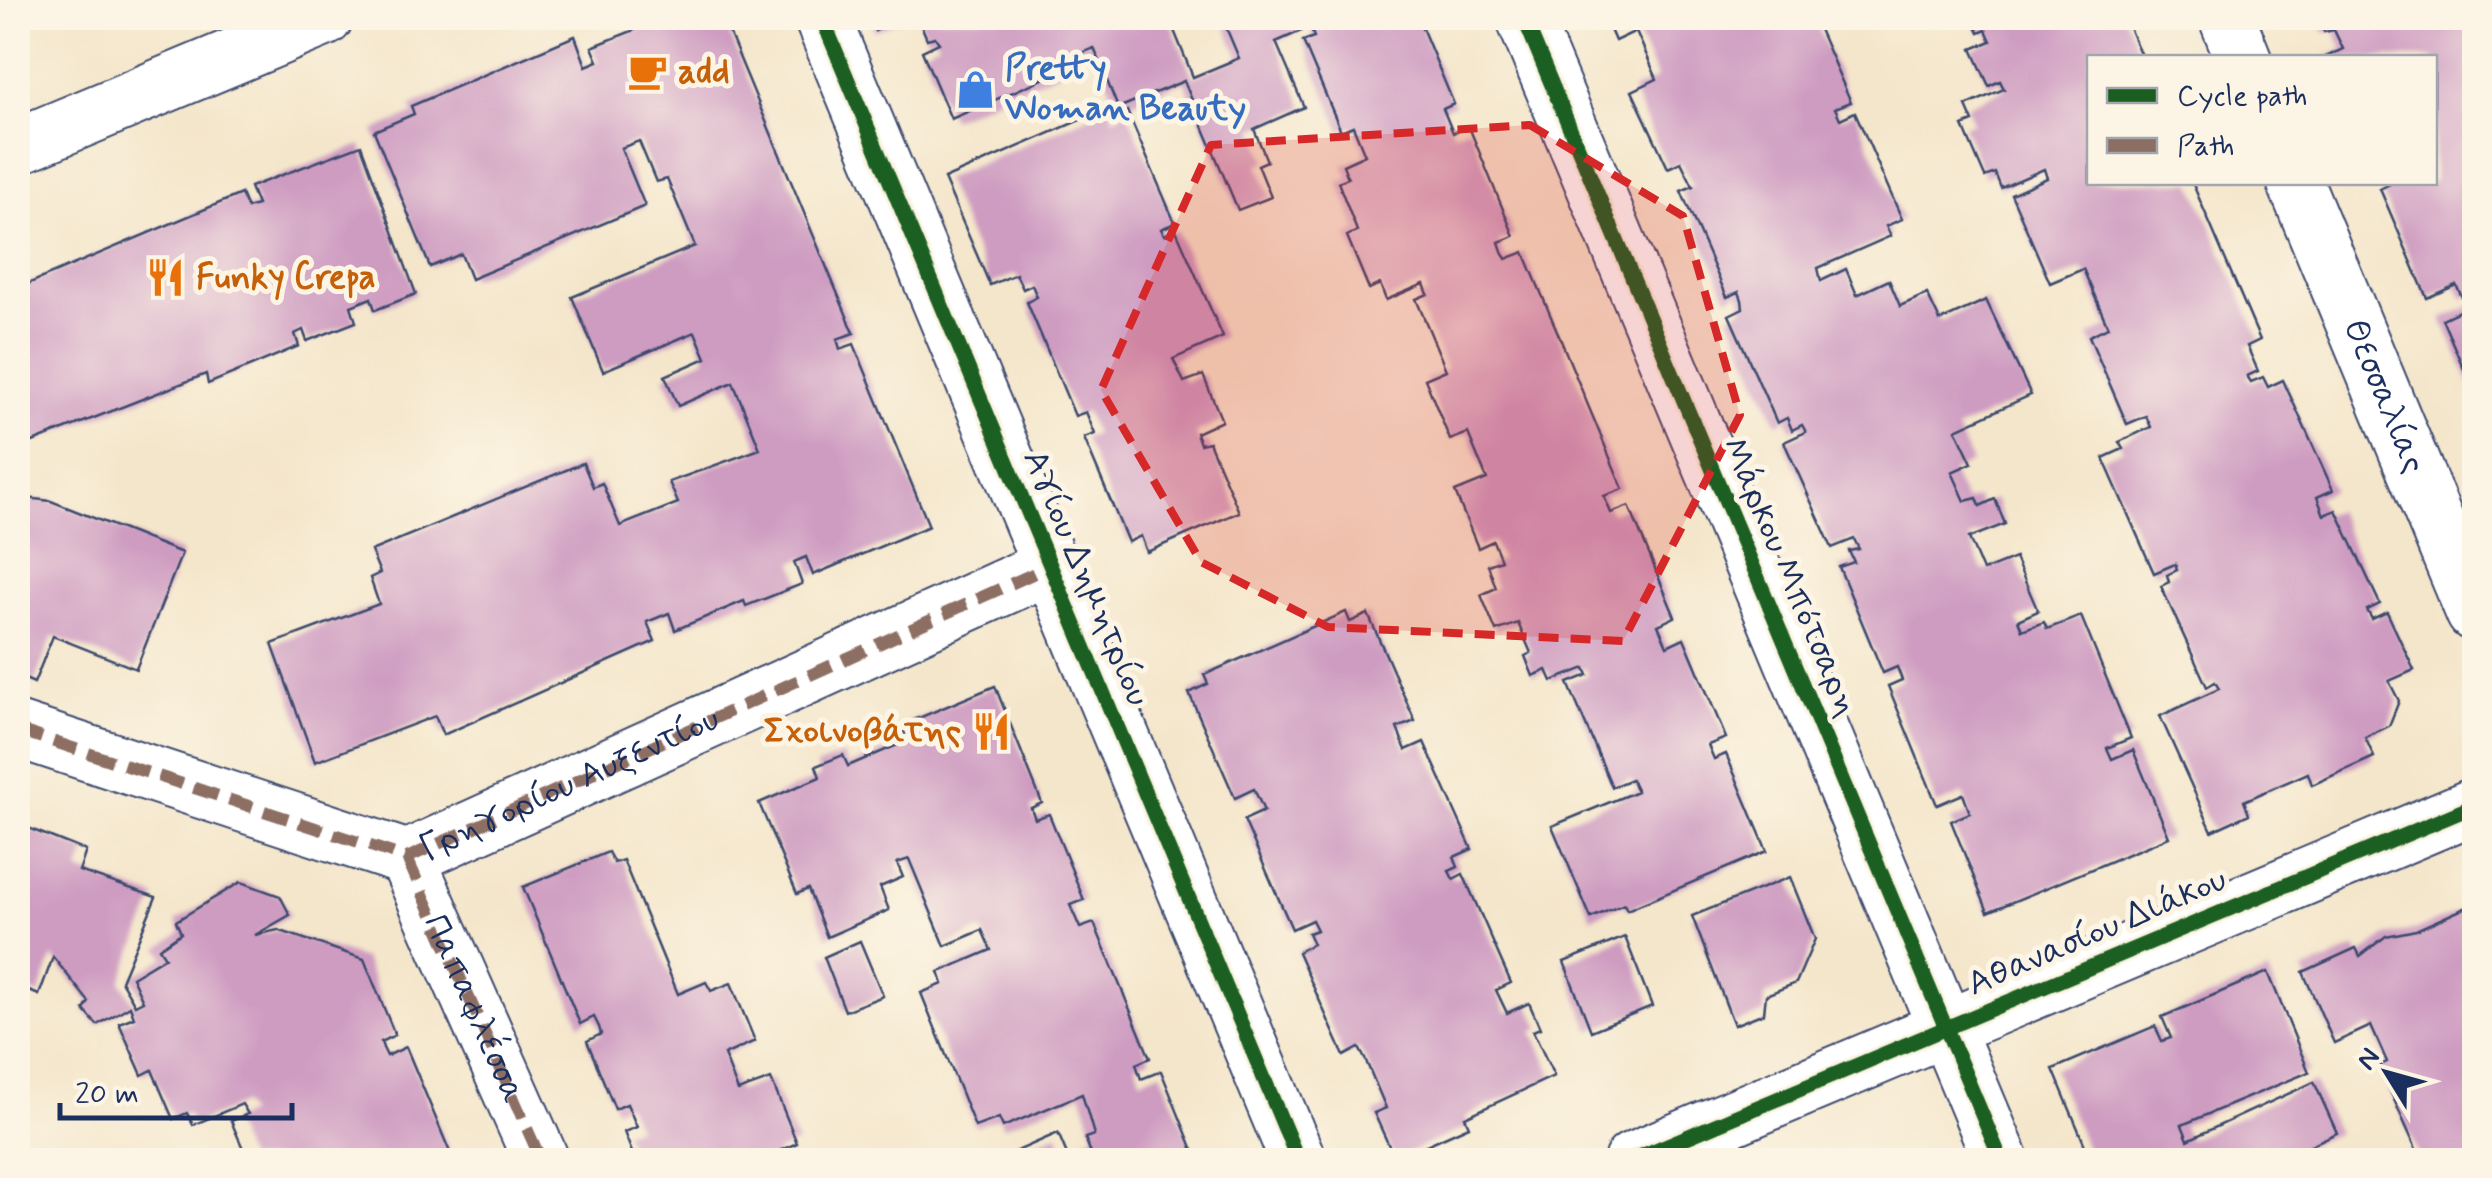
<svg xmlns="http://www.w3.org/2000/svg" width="2492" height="1178" viewBox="0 0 2492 1178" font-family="Mynerve,sans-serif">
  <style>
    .building { fill: #ce9bc1 }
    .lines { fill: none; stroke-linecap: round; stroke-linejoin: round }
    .street-casing { stroke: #3c4a6e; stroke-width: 59 }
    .secondary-casing { stroke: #3c4a6e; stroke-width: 59 }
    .street { stroke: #fff; stroke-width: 55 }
    .secondary { stroke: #fff; stroke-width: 55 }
    .quiet { stroke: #8d6e63; stroke-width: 12; stroke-dasharray: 25 12; stroke-linecap: butt }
    .cycleway-casing { stroke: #fcf5e5; stroke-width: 21 }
    .cycleway { stroke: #1b5e20; stroke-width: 15 }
    .marked { fill: #d62828; fill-opacity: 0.2; stroke: #d62828; stroke-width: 8; stroke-dasharray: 20 12; stroke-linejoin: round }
    .labels { text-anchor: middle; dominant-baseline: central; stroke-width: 10; stroke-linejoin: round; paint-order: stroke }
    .shop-label { font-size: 35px; font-weight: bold; fill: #366cbe; stroke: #fcf5e5; text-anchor: start }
    .food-label { font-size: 35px; font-weight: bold; fill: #c56008; stroke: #fcf5e5; text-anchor: start }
    .street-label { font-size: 35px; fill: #1b2f5e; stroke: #fcf5e5 }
  </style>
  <rect width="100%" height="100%" fill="#fcf5e5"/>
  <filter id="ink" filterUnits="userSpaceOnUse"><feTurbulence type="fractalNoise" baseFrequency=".01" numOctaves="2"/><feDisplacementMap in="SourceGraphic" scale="20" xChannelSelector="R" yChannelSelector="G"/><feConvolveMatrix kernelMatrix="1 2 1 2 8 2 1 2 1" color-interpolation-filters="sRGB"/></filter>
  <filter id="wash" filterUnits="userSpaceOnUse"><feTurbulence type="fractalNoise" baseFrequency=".0048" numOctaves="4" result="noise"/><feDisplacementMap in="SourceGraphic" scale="40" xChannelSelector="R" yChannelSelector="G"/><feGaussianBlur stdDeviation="2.25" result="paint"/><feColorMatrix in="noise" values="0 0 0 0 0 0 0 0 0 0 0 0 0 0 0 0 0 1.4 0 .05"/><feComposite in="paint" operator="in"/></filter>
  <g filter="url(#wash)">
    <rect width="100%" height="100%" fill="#f4e6cb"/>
    <g id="blocks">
      <g class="building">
        <path d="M 664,18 L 723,18 L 854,333 L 837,339 L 840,349 L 854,344 L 929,526 L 813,575 L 806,557 L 794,562 L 802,584 L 746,606 L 744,601 L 675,630 L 669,613 L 647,622 L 655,641 L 443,735 L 435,716 L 315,762 L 272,644 L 379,604 L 370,578 L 380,573 L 371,551 L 583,463 L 593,487 L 602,483 L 620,526 L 678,503 L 669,482 L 760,449 L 733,382 L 678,406 L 665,376 L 706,358 L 695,332 L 603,371 L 572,297 L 695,246 L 667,179 L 656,182 L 639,141 L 621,148 L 645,206 L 471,279 L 461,254 L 430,267 L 374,131 L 414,114 L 411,106 L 575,36 L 586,66 L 598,61 L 592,47 Z"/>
        <path d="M 870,18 L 906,18 L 875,31 Z"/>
        <path d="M 918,18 L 1169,18 L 1193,77 L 1239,58 L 1222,18 L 1418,18 L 1454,104 L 1443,109 L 1453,133 L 1469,127 L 1514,236 L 1499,242 L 1502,251 L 1506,259 L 1524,252 L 1623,489 L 1604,496 L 1611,513 L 1629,506 L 1675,617 L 1658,625 L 1667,646 L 1684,638 L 1726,738 L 1708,745 L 1714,759 L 1726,754 L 1767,851 L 1627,910 L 1624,904 L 1591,918 L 1552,826 L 1637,791 L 1631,779 L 1612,787 L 1568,683 L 1588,675 L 1585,668 L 1552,681 L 1547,670 L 1533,676 L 1525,656 L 1531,653 L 1518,623 L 1496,631 L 1481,595 L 1496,588 L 1488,565 L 1501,560 L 1493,541 L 1478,548 L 1455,492 L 1487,479 L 1468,433 L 1450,440 L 1425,379 L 1446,370 L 1416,299 L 1428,294 L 1424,284 L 1386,300 L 1380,284 L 1369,289 L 1347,236 L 1357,231 L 1338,182 L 1348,178 L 1343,165 L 1365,155 L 1353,126 L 1341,131 L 1303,41 L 1314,37 L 1310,27 L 1276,42 L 1304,107 L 1254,129 L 1267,161 L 1258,165 L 1271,197 L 1238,210 L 1184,81 L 1118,108 L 1094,48 L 1072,57 L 1075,65 L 951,119 L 922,51 L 939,43 L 935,37 L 927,39 Z"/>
        <path d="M 1605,18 L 1814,18 L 1851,102 L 1835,108 L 1840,119 L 1855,112 L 1902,219 L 1886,226 L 1891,236 L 1818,268 L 1821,281 L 1846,269 L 1857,295 L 1889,280 L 1900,306 L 1927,294 L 1940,321 L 1986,300 L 2031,395 L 1956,429 L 1972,463 L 1952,472 L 1965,501 L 1977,498 L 1980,506 L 1995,499 L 2005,524 L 1969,538 L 1983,571 L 2015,558 L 2038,611 L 2018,620 L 2022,630 L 2044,622 L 2047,629 L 2081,616 L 2131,738 L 2107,748 L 2112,759 L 2133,750 L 2169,837 L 1988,912 L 1951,821 L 1970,813 L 1963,794 L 1937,805 L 1888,686 L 1902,680 L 1897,667 L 1883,673 L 1839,567 L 1854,562 L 1849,551 L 1859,549 L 1854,539 L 1832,548 L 1784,442 L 1806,432 L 1802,425 L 1792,430 L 1787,418 L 1777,423 L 1729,315 L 1743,308 L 1742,300 L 1739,292 L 1727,297 L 1681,191 L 1693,186 L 1681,162 L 1668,168 L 1632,91 L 1657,79 L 1636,31 L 1615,41 Z"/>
        <path d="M 1972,18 L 2125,18 L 2142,58 L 2090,58 L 2090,182 L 2192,182 L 2260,340 L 2247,346 L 2258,371 L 2247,376 L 2251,382 L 2263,377 L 2268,387 L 2283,380 L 2333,490 L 2317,497 L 2324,515 L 2336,510 L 2380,604 L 2367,610 L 2372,619 L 2387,612 L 2414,670 L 2389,681 L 2399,701 L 2389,726 L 2365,737 L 2374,757 L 2312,785 L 2308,773 L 2244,801 L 2249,814 L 2212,831 L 2160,716 L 2219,689 L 2215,682 L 2207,687 L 2161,586 L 2169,582 L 2167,575 L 2177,570 L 2175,564 L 2154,573 L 2103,458 L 2123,449 L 2119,442 L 2151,427 L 2146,416 L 2127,424 L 2089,336 L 2108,327 L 2083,269 L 2050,283 L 2011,194 L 2047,178 L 2044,169 L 2001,188 L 1995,173 L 1985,177 L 1963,126 L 1973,122 L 1966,106 L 2004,89 L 2000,81 L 1989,86 L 1972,49 L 1991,41 L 1986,30 L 1979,33 Z"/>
        <path d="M 2318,18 L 2474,18 L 2474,294 L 2463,299 L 2456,285 L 2427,298 L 2380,189 L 2394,182 L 2434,182 L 2434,58 L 2324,58 L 2343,49 L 2334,30 L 2324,32 Z"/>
        <path d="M 1110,107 L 1114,118 L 1127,111 L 1175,223 L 1161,229 L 1164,235 L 1176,230 L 1223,337 L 1173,359 L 1184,382 L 1203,375 L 1222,421 L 1196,433 L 1200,444 L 1209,442 L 1239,512 L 1147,552 L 1141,536 L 1128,542 L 1084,438 L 1095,434 L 1086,412 L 1075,416 L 1027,302 L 1037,297 L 1032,285 L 1023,289 L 1016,274 L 990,285 L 944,179 Z"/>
        <path d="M 361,145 L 416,294 L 375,310 L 371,298 L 351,306 L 356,322 L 307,341 L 303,330 L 295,334 L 299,346 L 208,384 L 206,374 L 30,443 L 26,429 L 18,432 L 18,288 L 241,194 L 247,208 L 257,205 L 250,187 Z"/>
        <path d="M 2474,304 L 2474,392 L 2442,319 Z"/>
        <path d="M 18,497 L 51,501 L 182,553 L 136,669 L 53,636 L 34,683 L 18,676 Z"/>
        <path d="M 1346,612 L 1350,622 L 1368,614 L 1415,721 L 1397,728 L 1406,750 L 1424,742 L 1472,849 L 1454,857 L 1458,867 L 1449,871 L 1453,879 L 1463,874 L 1511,983 L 1496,990 L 1507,1013 L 1529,1003 L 1540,1028 L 1533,1031 L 1554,1076 L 1465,1117 L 1469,1126 L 1395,1159 L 1374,1113 L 1386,1108 L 1366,1061 L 1359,1048 L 1344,1056 L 1298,952 L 1313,944 L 1308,933 L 1317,930 L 1312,920 L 1292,929 L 1244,820 L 1264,811 L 1254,789 L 1235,798 L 1189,693 L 1208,684 L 1204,675 Z"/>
        <path d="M 995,686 L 1042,803 L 1031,808 L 1035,819 L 1049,814 L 1084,900 L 1070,905 L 1080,928 L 1094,923 L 1150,1058 L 1136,1064 L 1141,1079 L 1161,1071 L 1197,1160 L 1082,1160 L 1092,1156 L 1085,1138 L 1094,1135 L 1082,1094 L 1003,1127 L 999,1118 L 975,1127 L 921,993 L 943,984 L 939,972 L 991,950 L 982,930 L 945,946 L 909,859 L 897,863 L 903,877 L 880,887 L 889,910 L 827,937 L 808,889 L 797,894 L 759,803 L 820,777 L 816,766 L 843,755 L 848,766 L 907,741 L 902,725 Z"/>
        <path d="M 18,824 L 86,851 L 79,871 L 156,897 L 121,981 L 135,1005 L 143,1001 L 132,977 L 165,957 L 159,948 L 181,933 L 176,921 L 241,882 L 280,896 L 290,915 L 255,935 L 278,930 L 364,959 L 395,1035 L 381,1042 L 383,1048 L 387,1056 L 406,1047 L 452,1157 L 248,1160 L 231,1121 L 248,1114 L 242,1104 L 193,1125 L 187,1113 L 173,1119 L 152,1070 L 142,1075 L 119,1023 L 134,1017 L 130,1006 L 97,1025 L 84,1010 L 89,1002 L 53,957 L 39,995 L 29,991 L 22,1009 L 18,1007 Z"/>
        <path d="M 608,852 L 614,863 L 623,860 L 678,994 L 706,982 L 711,991 L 731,983 L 755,1041 L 724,1055 L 738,1091 L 771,1079 L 797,1143 L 777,1152 L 778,1157 L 769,1160 L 635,1160 L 624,1132 L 637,1127 L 627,1104 L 615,1109 L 587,1041 L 601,1034 L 599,1027 L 594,1017 L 580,1024 L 523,887 Z"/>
        <path d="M 1790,877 L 1815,939 L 1796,983 L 1766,995 L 1764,1013 L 1734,1025 L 1692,916 Z"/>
        <path d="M 2474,904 L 2474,1160 L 2421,1160 L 2379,1066 L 2387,1062 L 2371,1026 L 2334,1043 L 2303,972 L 2356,948 L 2360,956 L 2386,936 L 2416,930 Z"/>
        <path d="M 1625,937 L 1652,1006 L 1591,1031 L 1564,962 Z"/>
        <path d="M 860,941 L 883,996 L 845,1011 L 824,957 Z"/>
        <path d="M 2268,972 L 2309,1072 L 2182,1125 L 2188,1140 L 2314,1082 L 2337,1133 L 2289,1155 L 2291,1160 L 2091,1160 L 2053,1069 L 2155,1026 L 2162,1041 L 2171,1038 L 2162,1017 Z"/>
        <path d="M 1058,1133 L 1069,1159 L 1078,1155 L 1081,1160 L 1013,1160 L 1010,1154 Z"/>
      </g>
    </g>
  </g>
  <g filter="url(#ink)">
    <use href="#blocks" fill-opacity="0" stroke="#3c4a6e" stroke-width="2.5"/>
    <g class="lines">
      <defs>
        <g id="street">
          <path d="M 822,18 L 1298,1160"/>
          <path d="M 1524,18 L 2001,1160"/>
          <path d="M 2227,18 L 2243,58"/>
          <path id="s1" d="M 2295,182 L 2474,613"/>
          <path id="s2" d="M 18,730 L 407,858 L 1048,567"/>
          <path id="s3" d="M 407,858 L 541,1160"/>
          <path d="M 1632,1160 L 2474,806"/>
        </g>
        <path id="secondary" d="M 18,146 L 325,18"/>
      </defs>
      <use href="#street" class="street-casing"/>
      <use href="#secondary" class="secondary-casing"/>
      <use href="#street" class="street"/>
      <use href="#secondary" class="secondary"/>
      <g class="quiet">
        <path d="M 18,730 L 407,858 L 1048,567"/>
        <path d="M 407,858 L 541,1160"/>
      </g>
      <defs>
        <g id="cycleway">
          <path d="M 822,18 L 1298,1160"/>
          <path d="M 1524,18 L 2001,1160"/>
          <path d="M 1632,1160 L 2474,806"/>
        </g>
      </defs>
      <use href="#cycleway" class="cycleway-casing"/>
      <use href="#cycleway" class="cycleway"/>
    </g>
  </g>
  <path class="marked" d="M 1530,125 L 1683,216 L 1740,415 L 1623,641 L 1328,627 L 1201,562 L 1101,390 L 1211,145 Z"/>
  <defs>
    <symbol id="cafe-bare" viewBox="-9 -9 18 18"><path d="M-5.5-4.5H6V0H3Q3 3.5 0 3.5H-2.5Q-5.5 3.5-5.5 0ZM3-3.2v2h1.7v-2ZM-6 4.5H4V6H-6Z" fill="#e8710a" stroke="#fcf5e5" stroke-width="2.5" paint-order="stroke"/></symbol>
    <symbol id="shop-bare" viewBox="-9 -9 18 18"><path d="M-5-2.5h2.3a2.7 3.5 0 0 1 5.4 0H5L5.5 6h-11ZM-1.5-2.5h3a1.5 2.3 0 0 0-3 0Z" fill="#3f7fe0" stroke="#fcf5e5" stroke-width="2.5" paint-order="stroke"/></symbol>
    <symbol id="restaurant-bare" viewBox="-9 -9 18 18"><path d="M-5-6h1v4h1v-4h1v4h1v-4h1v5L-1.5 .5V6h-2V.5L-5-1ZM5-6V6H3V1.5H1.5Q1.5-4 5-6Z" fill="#e8710a" stroke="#fcf5e5" stroke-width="2.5" paint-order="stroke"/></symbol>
  </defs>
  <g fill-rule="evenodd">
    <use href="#cafe-bare" x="620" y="44" width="55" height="55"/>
    <use href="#shop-bare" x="948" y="62" width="55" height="55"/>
    <use href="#restaurant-bare" x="138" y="250" width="55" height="55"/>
    <use href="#restaurant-bare" x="964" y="704" width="55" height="55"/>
  </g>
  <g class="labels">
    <g class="shop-label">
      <text x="1005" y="69">Pretty<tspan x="1005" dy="40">Woman Beauty</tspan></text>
    </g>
    <g class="food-label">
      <text x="678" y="72">add</text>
      <text x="196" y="278">Funky Crepa</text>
      <text x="961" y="732" text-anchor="end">Σχοινοβάτης</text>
    </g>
    <g class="street-label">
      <text stroke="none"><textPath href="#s1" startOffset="232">Θεσσαλίας</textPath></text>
      <text transform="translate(1790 577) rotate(67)">Μάρκου Μπότσαρη</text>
      <text transform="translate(1086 578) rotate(67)">Αγίου Δημητρίου</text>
      <text stroke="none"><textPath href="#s2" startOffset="588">Γρηγορίου Αυξεντίου</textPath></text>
      <text transform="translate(2097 932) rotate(-23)">Αθανασίου Διάκου</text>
      <text stroke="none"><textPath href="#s3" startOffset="165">Παπαφλέσσα</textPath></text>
    </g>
  </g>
  <rect width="2492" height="1178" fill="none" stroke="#fcf5e5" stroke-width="60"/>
  <rect x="2087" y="55" width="350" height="130" fill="#fcf5e5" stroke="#a2a6af" stroke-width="2.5"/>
  <rect x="2107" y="88" width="50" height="15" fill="#1b5e20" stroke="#a2a6af" stroke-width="2.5"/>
  <text x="2177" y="105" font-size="30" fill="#1b2f5e">Cycle path</text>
  <rect x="2107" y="138" width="50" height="15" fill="#8d6e63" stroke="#a2a6af" stroke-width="2.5"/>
  <text x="2177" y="155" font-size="30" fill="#1b2f5e">Path</text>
  <g transform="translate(2387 1073) rotate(307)" stroke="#fcf5e5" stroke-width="8" paint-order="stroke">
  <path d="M0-8L18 38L0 25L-18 38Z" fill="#1b2f5e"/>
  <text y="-15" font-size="28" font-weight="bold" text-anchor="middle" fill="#1b2f5e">N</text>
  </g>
  <path d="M60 1103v15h232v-15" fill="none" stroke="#1b2f5e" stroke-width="5"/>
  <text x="75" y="1103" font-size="30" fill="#1b2f5e" stroke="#fcf5e5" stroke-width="8" paint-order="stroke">20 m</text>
</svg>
